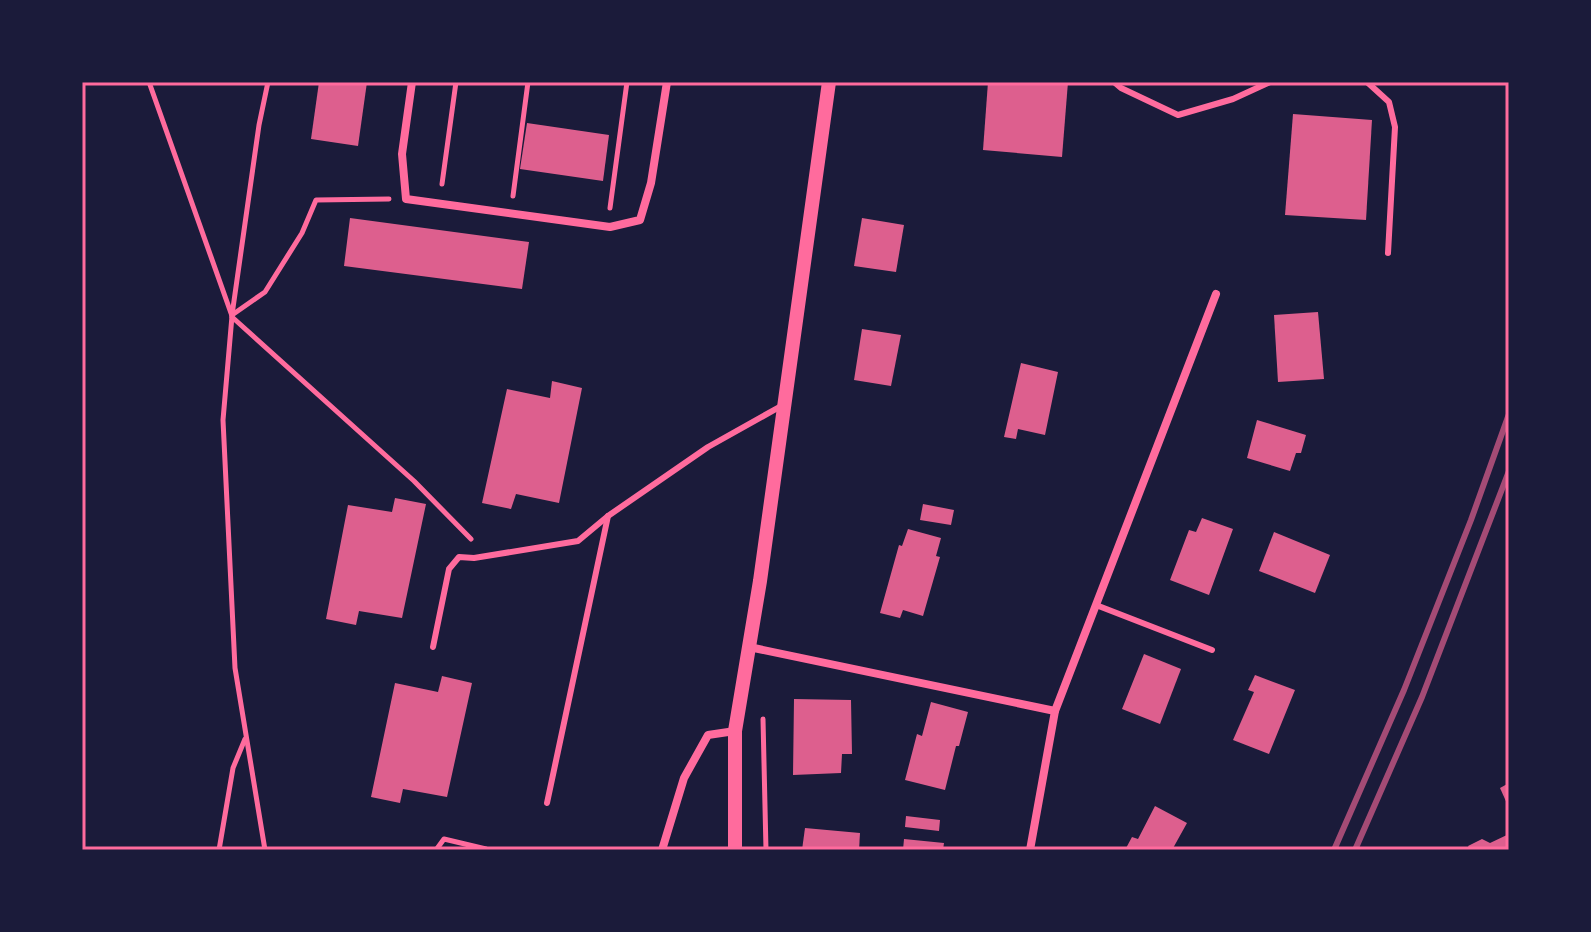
<svg xmlns="http://www.w3.org/2000/svg" width="1591" height="932" viewBox="0 0 1591 932" font-family="Raleway,sans-serif">
  <style>
    .building { fill: #dd5f8e }
    .lines { fill: none; stroke-linecap: round; stroke-linejoin: round }
    .path { stroke: #ff6b9d; stroke-width: 5 }
    .service { stroke: #ff6b9d; stroke-width: 6 }
    .minor { stroke: #ff6b9d; stroke-width: 8 }
    .tertiary { stroke: #ff6b9d; stroke-width: 14 }
    .rail { stroke: #a44b75; stroke-width: 6 }
    .neatline { fill: none; stroke: #ff6b9d; stroke-width: 3 }
  </style>
  <rect width="100%" height="100%" fill="#1b1b3a"/>
  <g class="building">
    <path d="M 319,82 L 367,82 L 358,146 L 311,139 Z"/>
    <path d="M 988,82 L 1068,82 L 1062,157 L 983,150 Z"/>
    <path d="M 1293,114 L 1372,120 L 1366,220 L 1285,215 Z"/>
    <path d="M 527,123 L 609,135 L 603,181 L 520,169 Z"/>
    <path d="M 350,218 L 529,242 L 522,289 L 344,266 Z"/>
    <path d="M 862,218 L 904,225 L 896,272 L 854,266 Z"/>
    <path d="M 1318,312 L 1324,379 L 1278,382 L 1274,315 Z"/>
    <path d="M 862,329 L 901,335 L 891,386 L 854,380 Z"/>
    <path d="M 1021,363 L 1058,372 L 1045,435 L 1018,429 L 1016,439 L 1004,437 Z"/>
    <path d="M 552,381 L 582,388 L 559,503 L 516,494 L 511,509 L 482,503 L 507,389 L 550,398 Z"/>
    <path d="M 1257,420 L 1306,435 L 1301,453 L 1296,453 L 1290,471 L 1247,458 Z"/>
    <path d="M 395,498 L 426,504 L 402,618 L 359,611 L 356,625 L 326,619 L 348,505 L 392,512 Z"/>
    <path d="M 923,504 L 954,510 L 951,525 L 920,520 Z"/>
    <path d="M 1202,518 L 1233,529 L 1209,595 L 1170,580 L 1189,530 L 1196,532 Z"/>
    <path d="M 908,529 L 941,538 L 936,556 L 940,557 L 923,616 L 903,610 L 900,618 L 880,613 L 899,545 L 902,546 Z"/>
    <path d="M 1274,532 L 1330,555 L 1315,593 L 1259,571 Z"/>
    <path d="M 1144,654 L 1181,669 L 1160,724 L 1122,709 Z"/>
    <path d="M 1255,675 L 1295,690 L 1269,754 L 1233,740 L 1254,692 L 1248,690 Z"/>
    <path d="M 442,676 L 472,683 L 447,797 L 403,789 L 400,803 L 371,797 L 395,683 L 438,692 Z"/>
    <path d="M 794,699 L 851,700 L 852,754 L 842,754 L 841,773 L 793,775 Z"/>
    <path d="M 931,702 L 968,712 L 959,746 L 956,746 L 945,790 L 905,780 L 917,734 L 922,736 Z"/>
    <path d="M 1509,783 L 1509,808 L 1500,788 Z"/>
    <path d="M 1155,806 L 1187,823 L 1172,850 L 1125,850 L 1132,837 L 1138,839 Z"/>
    <path d="M 906,816 L 940,820 L 939,831 L 905,827 Z"/>
    <path d="M 805,828 L 860,833 L 859,850 L 802,850 Z"/>
    <path d="M 1509,834 L 1509,850 L 1470,850 L 1468,846 L 1482,839 L 1490,843 Z"/>
    <path d="M 904,839 L 944,843 L 943,850 L 903,850 Z"/>
  </g>
  <g class="lines">
    <g class="path">
      <path d="M 149,82 L 232,316 L 223,420 L 235,668 L 265,850"/>
      <path d="M 442,184 L 456,82"/>
      <path d="M 513,196 L 528,82"/>
      <path d="M 610,208 L 627,82"/>
      <path d="M 232,315 L 259,125 L 268,82"/>
      <path d="M 232,315 L 265,292 L 302,233 L 316,200 L 389,199"/>
      <path d="M 232,317 L 414,481 L 471,539"/>
      <path d="M 763,719 L 766,850"/>
      <path d="M 219,850 L 233,768 L 245,739"/>
      <path d="M 436,850 L 444,839 L 486,849"/>
    </g>
    <g class="service">
      <path d="M 1114,82 L 1121,88 L 1178,115 L 1233,99 L 1270,82"/>
      <path d="M 1367,82 L 1389,102 L 1395,127 L 1388,253"/>
      <path d="M 1096,605 L 1212,650"/>
      <path d="M 433,647 L 449,569 L 459,557 L 474,558 L 578,541 L 608,516 L 708,447 L 783,405"/>
      <path d="M 547,803 L 608,516"/>
    </g>
    <g class="minor">
      <path d="M 412,82 L 402,154 L 406,199 L 610,227 L 640,220 L 651,183 L 667,82"/>
      <path d="M 749,647 L 1055,711 L 1030,850"/>
      <path d="M 1055,711 L 1216,294"/>
      <path d="M 662,850 L 684,778 L 708,735 L 735,731"/>
    </g>
    <path class="tertiary" d="M 735,850 L 735,731 L 760,581 L 829,82"/>
    <g class="rail">
      <path d="M 1334,850 L 1404,690 L 1471,520 L 1509,414"/>
      <path d="M 1355,850 L 1422,697 L 1509,471"/>
    </g>
  </g>
  <rect width="1591" height="932" fill="none" stroke="#1b1b3a" stroke-width="168"/>
  <rect x="84" y="84" width="1423" height="764" class="neatline"/>
</svg>
